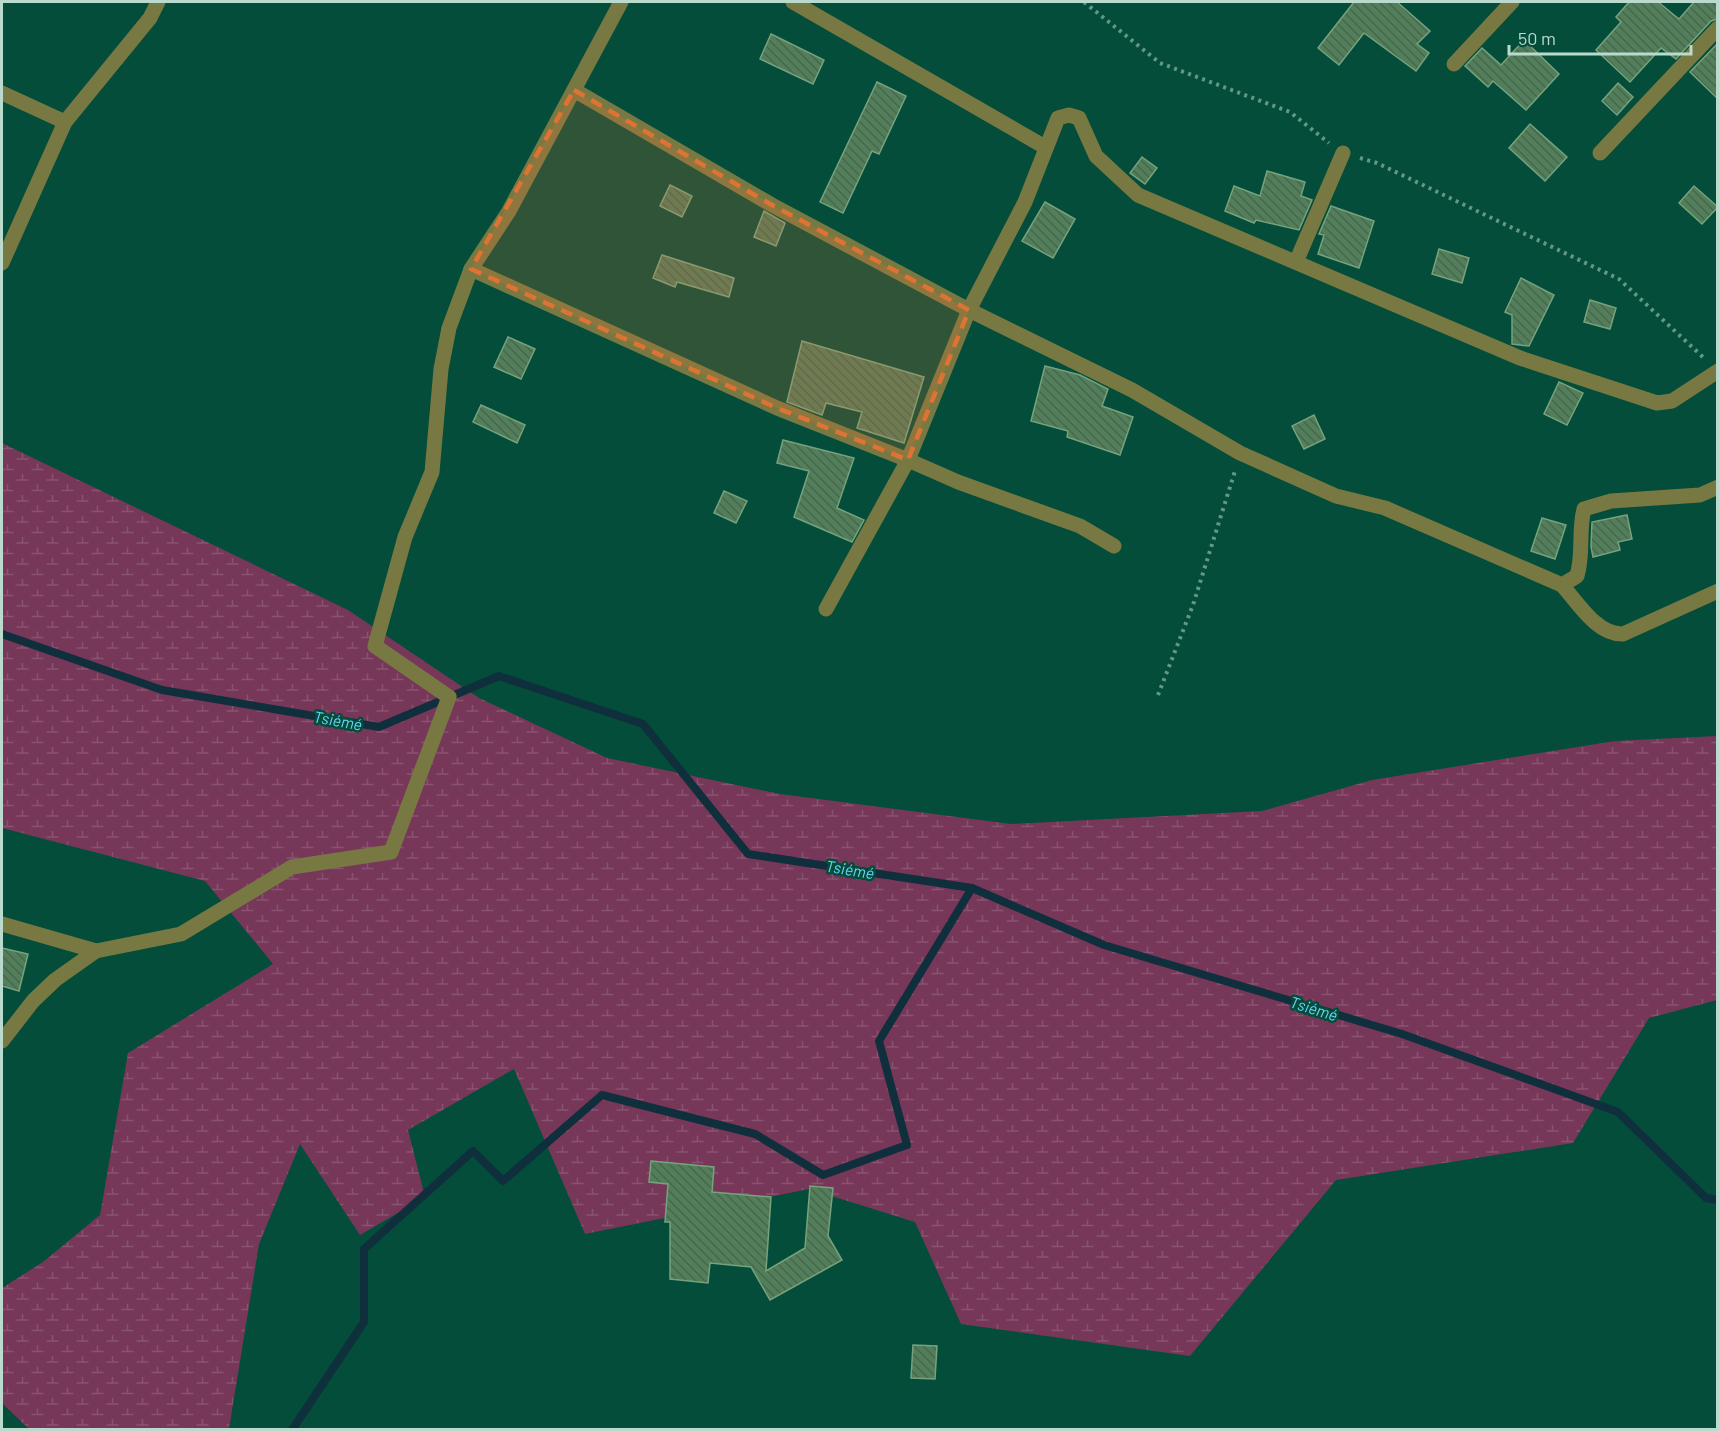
<svg xmlns="http://www.w3.org/2000/svg" width="1719" height="1431" viewBox="0 0 1719 1431" font-family="Barlow,sans-serif">
  <style>
    .wetland { fill: url(#wetland-marsh) }
    .lines { fill: none; stroke-linecap: round; stroke-linejoin: round }
    .stream { stroke: #102f3c; stroke-width: 8 }
    .building { fill: url(#building-back-hatch); stroke: #76a37d; stroke-width: 1.5 }
    .path { stroke: #639787; stroke-width: 4; stroke-dasharray: 3 4.5; stroke-linecap: butt }
    .minor { stroke: #787942; stroke-width: 15 }
    .marked { fill: #df7333; fill-opacity: 0.2; stroke: #df7333; stroke-width: 4.5; stroke-dasharray: 12 8; stroke-linejoin: round }
    .labels { text-anchor: middle; dominant-baseline: central; stroke-width: 5; stroke-linejoin: round; paint-order: stroke }
    .water-label { font-size: 16px; font-style: italic; fill: #6fd1fc; stroke: #034d3a }
  </style>
  <defs>
    <pattern id="wetland-marsh" width="20" height="14" patternUnits="userSpaceOnUse" patternTransform="scale(1.5)"><rect width="20" height="14" fill="#773759"/><path d="M1 5h8M5 5V1M11 12h8M15 12V8" fill="none" stroke="#885370"/></pattern>
    <pattern id="building-back-hatch" width="6" height="6" patternUnits="userSpaceOnUse" patternTransform="scale(1.5)"><rect width="6" height="6" fill="#527e5a"/><path d="M-1 5l2 2M0 0l6 6M5-1l2 2" fill="none" stroke="#48664f"/></pattern>
  </defs>
  <rect width="100%" height="100%" fill="#034d3a"/>
  <path class="wetland" d="M 2,443 L 348,610 L 479,698 L 607,758 L 780,794 L 1011,824 L 1262,811 L 1372,780 L 1615,741 L 1717,736 L 1717,1000 L 1649,1018 L 1573,1143 L 1336,1180 L 1190,1356 L 961,1324 L 915,1222 L 809,1189 L 585,1234 L 514,1069 L 408,1130 L 425,1197 L 360,1235 L 300,1144 L 259,1244 L 229,1429 L 29,1429 L 2,1403 L 2,1288 L 43,1262 L 100,1215 L 128,1053 L 273,964 L 205,881 L 2,828 Z"/>
  <g class="lines">
    <g class="stream">
      <path d="M 2,634 L 162,690 L 379,727 L 499,676 L 643,724 L 748,854 L 972,888 L 1104,945 L 1402,1034 L 1618,1112 L 1706,1198 L 1718,1200"/>
      <path d="M 292,1430 L 364,1322 L 364,1249 L 473,1151 L 503,1181 L 602,1095 L 755,1134 L 823,1175 L 907,1145 L 879,1041 L 972,888"/>
    </g>
  </g>
  <g class="building">
    <path d="M 1354,2 L 1397,2 L 1430,31 L 1417,44 L 1429,53 L 1416,71 L 1364,33 L 1339,65 L 1318,48 Z"/>
    <path d="M 1629,2 L 1658,2 L 1679,19 L 1694,2 L 1718,2 L 1718,19 L 1711,21 L 1676,59 L 1661,48 L 1630,82 L 1596,50 L 1621,22 L 1616,17 Z"/>
    <path d="M 771,34 L 824,60 L 813,84 L 760,59 Z"/>
    <path d="M 1524,40 L 1559,74 L 1526,110 L 1493,81 L 1488,87 L 1465,66 L 1482,48 L 1501,65 Z"/>
    <path d="M 1718,43 L 1718,99 L 1690,72 Z"/>
    <path d="M 877,82 L 906,96 L 879,154 L 872,151 L 843,213 L 820,202 Z"/>
    <path d="M 1618,83 L 1633,97 L 1617,115 L 1602,101 Z"/>
    <path d="M 1530,124 L 1567,157 L 1545,181 L 1509,148 Z"/>
    <path d="M 1142,157 L 1157,168 L 1145,184 L 1130,173 Z"/>
    <path d="M 1267,171 L 1305,182 L 1301,196 L 1312,200 L 1299,230 L 1256,220 L 1254,223 L 1225,211 L 1234,186 L 1260,196 Z"/>
    <path d="M 670,185 L 692,196 L 682,217 L 660,206 Z"/>
    <path d="M 1694,186 L 1718,207 L 1702,224 L 1679,203 Z"/>
    <path d="M 1045,202 L 1075,219 L 1053,258 L 1022,241 Z"/>
    <path d="M 1331,206 L 1374,221 L 1359,268 L 1318,254 L 1324,235 L 1319,234 Z"/>
    <path d="M 764,211 L 785,223 L 776,246 L 754,237 Z"/>
    <path d="M 1439,249 L 1469,258 L 1462,283 L 1432,274 Z"/>
    <path d="M 662,255 L 734,278 L 729,297 L 677,282 L 675,287 L 653,278 Z"/>
    <path d="M 1521,278 L 1554,295 L 1529,346 L 1512,344 L 1512,315 L 1505,312 Z"/>
    <path d="M 1590,300 L 1616,308 L 1610,329 L 1584,322 Z"/>
    <path d="M 508,337 L 535,349 L 521,379 L 494,367 Z"/>
    <path d="M 802,341 L 924,377 L 904,443 L 857,428 L 862,412 L 826,403 L 822,415 L 787,402 Z"/>
    <path d="M 1045,366 L 1080,375 L 1108,389 L 1102,406 L 1133,417 L 1120,455 L 1067,437 L 1068,431 L 1031,421 Z"/>
    <path d="M 1559,382 L 1583,393 L 1567,425 L 1544,414 Z"/>
    <path d="M 481,405 L 525,425 L 517,443 L 473,422 Z"/>
    <path d="M 1314,415 L 1325,439 L 1304,449 L 1292,426 Z"/>
    <path d="M 783,440 L 854,458 L 837,508 L 864,520 L 852,542 L 794,517 L 809,471 L 777,463 Z"/>
    <path d="M 724,491 L 747,501 L 736,523 L 714,513 Z"/>
    <path d="M 1627,515 L 1632,539 L 1618,542 L 1620,550 L 1593,557 L 1591,547 L 1592,522 Z"/>
    <path d="M 1542,518 L 1566,525 L 1555,559 L 1531,551 Z"/>
    <path d="M 2,948 L 28,954 L 19,991 L 2,986 Z"/>
    <path d="M 651,1161 L 714,1167 L 712,1192 L 771,1197 L 766,1271 L 805,1248 L 810,1186 L 833,1188 L 828,1236 L 842,1260 L 770,1300 L 751,1267 L 710,1263 L 708,1283 L 670,1279 L 670,1222 L 665,1222 L 668,1184 L 649,1182 Z"/>
    <path d="M 913,1345 L 937,1346 L 935,1379 L 911,1378 Z"/>
  </g>
  <g class="lines">
    <g class="path">
      <path d="M 1084,2 L 1160,63 L 1290,112 L 1329,143"/>
      <path d="M 1360,158 L 1377,163 L 1619,279 L 1705,359"/>
      <path d="M 1158,695 L 1193,605 L 1235,471"/>
    </g>
    <g class="minor">
      <path d="M 793,2 L 1045,147"/>
      <path d="M 1454,64 L 1512,2"/>
      <path d="M 574,90 L 772,205 L 969,310 L 1132,390 L 1240,453 L 1336,496 L 1385,508 L 1562,585 L 1577,576 C 1584,552 1578,533 1584,509 L 1611,501 L 1700,495 L 1718,487"/>
      <path d="M 2,93 L 65,122"/>
      <path d="M 1600,153 L 1718,28"/>
      <path d="M 1296,262 L 1343,153"/>
      <path d="M 2,263 L 65,122 L 150,18 L 158,2"/>
      <path d="M 471,269 L 777,408 L 908,460 L 958,482 L 1080,526 L 1114,546"/>
      <path d="M 1562,585 C 1578,603 1597,635 1623,634 L 1718,591"/>
      <path d="M 826,609 L 908,460 L 969,310 L 1025,202 L 1058,118 L 1069,115 L 1079,118 L 1096,156 L 1138,195 L 1520,358 L 1657,403 L 1672,401 L 1718,371"/>
      <path d="M 2,924 L 96,951"/>
      <path d="M 2,1041 L 33,1001 L 55,980 L 96,951 L 181,934 L 292,867 L 391,852 L 449,697 L 375,646 L 405,537 L 432,472 L 441,369 L 449,328 L 471,269 L 509,211 L 621,2"/>
    </g>
  </g>
  <path class="marked" d="M 574,90 L 772,205 L 969,310 L 908,460 L 777,408 L 471,269 Z"/>
  <g class="labels">
    <g class="water-label">
      <text transform="translate(338 720) rotate(10)">Tsiémé</text>
      <text transform="translate(850 869) rotate(9)">Tsiémé</text>
      <text transform="translate(1314 1008) rotate(17)">Tsiémé</text>
    </g>
  </g>
  <rect width="1719" height="1431" fill="none" stroke="#bbdace" stroke-width="6"/>
  <path d="M1509 45v9h182v-9" fill="none" stroke="#bbdace" stroke-width="3"/>
  <text x="1518" y="45" font-size="18" fill="#bbdace" stroke="#034d3a" stroke-width="4.5" paint-order="stroke">50 m</text>
</svg>
